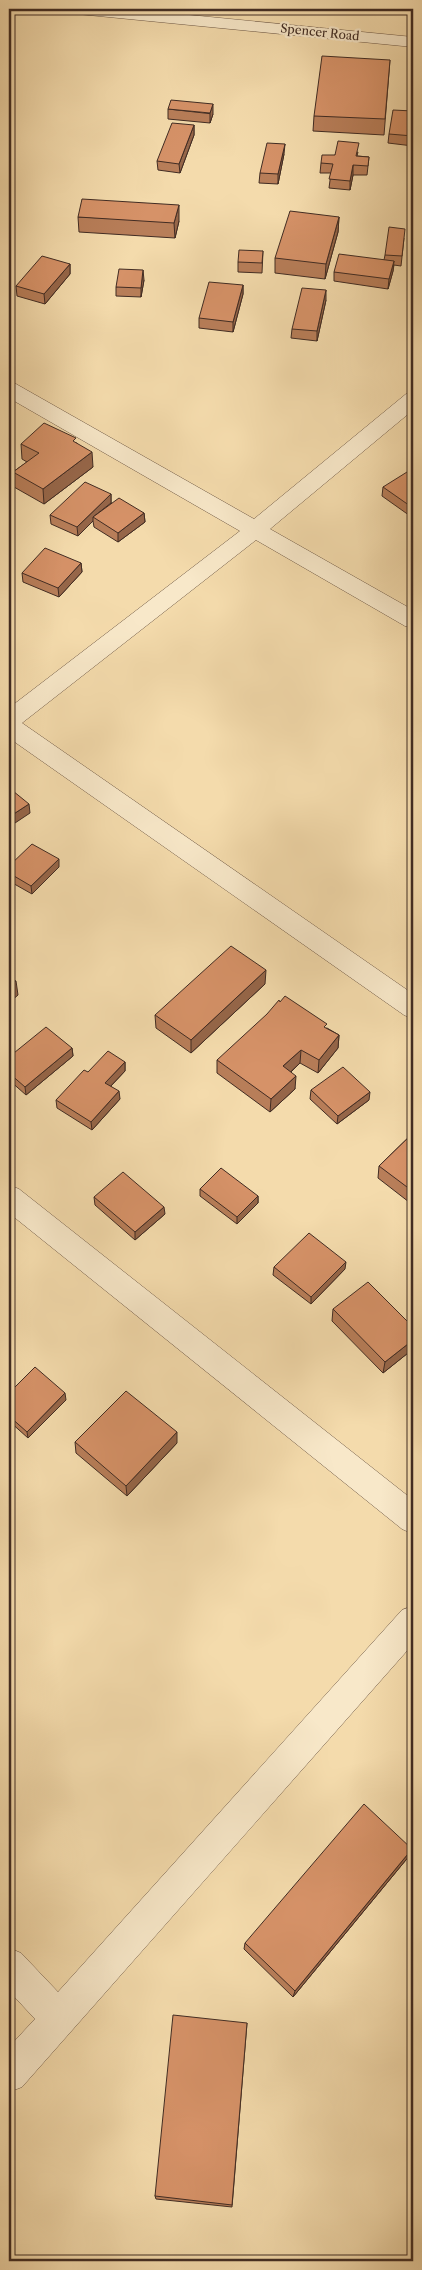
<svg xmlns="http://www.w3.org/2000/svg" width="422" height="2270" viewBox="0 0 422 2270" font-family="'Libre Caslon Text',serif">
  <style>
    .lines { fill: none; stroke-linecap: round; stroke-linejoin: round }
    .minor-casing { stroke: #6e5845; stroke-width: 1 }
    .minor { fill: #f8e8c9; fill-rule: evenodd }
    .wall { fill: #b87e59; stroke: #412c23 }
    .shaded-wall { fill: #966649; stroke: #412c23 }
    .building { fill: #d69268; stroke: #412c23 }
    .labels { text-anchor: middle; dominant-baseline: central; stroke-width: 4.5; stroke-linejoin: round; paint-order: stroke }
    .far-street-label { font-size: 12px; fill: #412c23; stroke: #f8e8c9 }
  </style>
  <rect width="100%" height="100%" fill="#f4dbac"/>
  <filter id="stains"><feTurbulence type="fractalNoise" baseFrequency=".004" numOctaves="4"/><feColorMatrix values="0 0 0 0 .2 0 0 0 0 .09 0 0 0 0 .02 0 0 0 .5 -.17"/></filter>
  <radialGradient id="worn" r=".72"><stop offset=".6" stop-color="#630" stop-opacity="0"/><stop offset="1" stop-color="#630" stop-opacity=".3"/></radialGradient>
  <g class="lines">
    <defs>
      <g id="minor">
        <path d="M 70,9 L 128,9 L 413,37 L 413,47 L 78,14 L 72,13 Z"/>
        <path d="M 9,383 L 16,384 L 254,519 L 406,394 L 413,392 L 413,410 L 270,529 L 413,610 L 413,628 L 405,626 L 256,540 L 22,723 L 413,994 L 413,1019 L 404,1015 L 9,738 L 9,708 L 240,531 L 9,398 Z"/>
        <path d="M 9,1185 L 19,1189 L 413,1500 L 413,1534 L 402,1529 L 9,1213 Z"/>
        <path d="M 413,1606 L 413,1644 L 22,2087 L 9,2092 L 9,2047 L 35,2019 L 9,1991 L 9,1948 L 21,1953 L 58,1992 L 402,1610 Z"/>
      </g>
    </defs>
    <use href="#minor" class="minor-casing"/>
    <use href="#minor" class="minor"/>
  </g>
  <g class="wall">
    <path d="M 390,60 L 384,135 L 313,131 L 314,116 Z"/>
    <path d="M 168,109 L 213,114 L 210,123 L 168,119 Z"/>
    <path d="M 413,111 L 413,146 L 388,143 L 389,134 Z"/>
    <path d="M 194,125 L 194,135 L 180,173 L 158,170 L 157,161 Z"/>
    <path d="M 358,152 L 357,156 L 369,157 L 367,175 L 353,175 L 350,190 L 329,188 L 331,173 L 320,173 L 321,163 L 335,155 Z"/>
    <path d="M 284,154 L 278,184 L 259,183 L 260,173 Z"/>
    <path d="M 78,217 L 179,221 L 175,238 L 79,232 Z"/>
    <path d="M 339,217 L 338,232 L 325,279 L 275,273 L 275,258 Z"/>
    <path d="M 404,238 L 401,266 L 394,265 L 393,271 L 388,289 L 334,281 L 334,272 L 384,260 L 385,255 Z"/>
    <path d="M 263,251 L 262,273 L 238,272 L 238,262 Z"/>
    <path d="M 70,264 L 70,274 L 45,304 L 17,296 L 16,286 Z"/>
    <path d="M 144,280 L 141,297 L 116,296 L 116,287 Z"/>
    <path d="M 243,285 L 243,294 L 233,332 L 199,328 L 199,318 Z"/>
    <path d="M 326,300 L 317,341 L 291,338 L 292,329 Z"/>
    <path d="M 77,443 L 93,467 L 44,504 L 14,487 L 13,472 L 27,462 L 22,459 L 21,444 Z"/>
    <path d="M 413,477 L 413,518 L 382,496 L 383,487 Z"/>
    <path d="M 111,494 L 111,503 L 144,513 L 145,522 L 118,542 L 94,527 L 93,521 L 78,536 L 51,524 L 50,515 Z"/>
    <path d="M 81,563 L 82,572 L 59,597 L 23,582 L 22,573 Z"/>
    <path d="M 9,866 L 59,867 L 32,894 L 9,881 Z"/>
    <path d="M 265,984 L 191,1053 L 156,1028 L 155,1015 Z"/>
    <path d="M 327,1028 L 339,1035 L 338,1048 L 318,1073 L 300,1063 L 291,1072 L 295,1089 L 270,1112 L 217,1073 L 217,1060 Z"/>
    <path d="M 72,1048 L 73,1056 L 26,1095 L 9,1080 L 9,1057 Z"/>
    <path d="M 125,1062 L 125,1071 L 111,1086 L 120,1099 L 92,1130 L 57,1108 L 56,1100 L 88,1072 Z"/>
    <path d="M 311,1090 L 369,1100 L 337,1124 L 310,1099 Z"/>
    <path d="M 413,1133 L 413,1198 L 409,1202 L 378,1178 L 379,1166 Z"/>
    <path d="M 200,1189 L 258,1196 L 258,1203 L 237,1224 L 200,1196 Z"/>
    <path d="M 94,1197 L 165,1214 L 135,1240 L 95,1205 Z"/>
    <path d="M 274,1267 L 345,1269 L 311,1304 L 273,1275 Z"/>
    <path d="M 333,1309 L 413,1340 L 413,1349 L 383,1373 L 332,1321 Z"/>
    <path d="M 9,1393 L 66,1400 L 28,1438 L 9,1421 Z"/>
    <path d="M 75,1442 L 177,1443 L 127,1496 L 76,1453 Z"/>
    <path d="M 413,1720 L 413,1732 L 410,1729 Z"/>
    <path d="M 410,1855 L 293,1997 L 244,1949 L 245,1943 Z"/>
    <path d="M 247,2023 L 232,2207 L 156,2199 L 155,2196 Z"/>
  </g>
  <g class="shaded-wall">
    <path d="M 213,104 L 213,114 L 210,123 L 210,113 Z"/>
    <path d="M 194,125 L 194,135 L 180,173 L 179,164 Z"/>
    <path d="M 285,144 L 284,154 L 278,184 L 278,174 Z"/>
    <path d="M 353,165 L 353,175 L 350,190 L 350,181 Z"/>
    <path d="M 179,205 L 179,221 L 175,238 L 174,223 Z"/>
    <path d="M 339,217 L 338,232 L 325,279 L 326,264 Z"/>
    <path d="M 394,261 L 393,271 L 388,289 L 389,279 Z"/>
    <path d="M 70,264 L 70,274 L 45,304 L 44,294 Z"/>
    <path d="M 143,270 L 144,280 L 141,297 L 141,288 Z"/>
    <path d="M 243,285 L 243,294 L 233,332 L 233,322 Z"/>
    <path d="M 326,290 L 326,300 L 317,341 L 317,331 Z"/>
    <path d="M 92,452 L 93,467 L 44,504 L 43,489 Z"/>
    <path d="M 111,494 L 111,503 L 93,517 L 93,521 L 78,536 L 77,527 Z"/>
    <path d="M 144,513 L 145,522 L 118,542 L 118,533 Z"/>
    <path d="M 81,563 L 82,572 L 59,597 L 58,588 Z"/>
    <path d="M 29,804 L 30,813 L 9,827 L 9,817 Z"/>
    <path d="M 59,859 L 59,867 L 32,894 L 31,886 Z"/>
    <path d="M 266,970 L 265,984 L 191,1053 L 191,1040 Z"/>
    <path d="M 16,981 L 18,995 L 9,1003 L 9,988 Z"/>
    <path d="M 339,1035 L 338,1048 L 318,1073 L 319,1060 Z"/>
    <path d="M 72,1048 L 73,1056 L 26,1095 L 25,1087 Z"/>
    <path d="M 301,1050 L 300,1063 L 283,1079 L 283,1066 Z"/>
    <path d="M 125,1062 L 125,1071 L 106,1091 L 105,1083 Z"/>
    <path d="M 296,1076 L 295,1089 L 270,1112 L 271,1099 Z"/>
    <path d="M 119,1091 L 120,1099 L 92,1130 L 91,1122 Z"/>
    <path d="M 370,1092 L 369,1100 L 337,1124 L 338,1116 Z"/>
    <path d="M 413,1187 L 413,1198 L 409,1202 L 411,1190 Z"/>
    <path d="M 258,1196 L 258,1203 L 237,1224 L 237,1217 Z"/>
    <path d="M 164,1207 L 165,1214 L 135,1240 L 135,1232 Z"/>
    <path d="M 346,1262 L 345,1269 L 311,1304 L 311,1297 Z"/>
    <path d="M 413,1340 L 413,1349 L 383,1373 L 385,1362 Z"/>
    <path d="M 65,1393 L 66,1400 L 28,1438 L 27,1432 Z"/>
    <path d="M 177,1432 L 177,1443 L 127,1496 L 126,1486 Z"/>
    <path d="M 412,1849 L 410,1855 L 293,1997 L 295,1991 Z"/>
  </g>
  <g class="building">
    <path d="M 322,56 L 390,60 L 385,119 L 314,116 Z"/>
    <path d="M 171,100 L 213,104 L 210,113 L 168,109 Z"/>
    <path d="M 393,110 L 413,111 L 413,136 L 389,134 Z"/>
    <path d="M 172,123 L 194,125 L 179,164 L 157,161 Z"/>
    <path d="M 338,141 L 359,143 L 356,156 L 369,157 L 368,166 L 353,165 L 350,181 L 329,179 L 333,164 L 321,163 L 322,155 L 335,155 Z"/>
    <path d="M 267,143 L 285,144 L 278,174 L 260,173 Z"/>
    <path d="M 82,199 L 179,205 L 174,223 L 78,217 Z"/>
    <path d="M 290,211 L 339,217 L 326,264 L 275,258 Z"/>
    <path d="M 389,227 L 405,229 L 402,256 L 385,255 Z"/>
    <path d="M 239,250 L 263,251 L 262,263 L 238,262 Z"/>
    <path d="M 339,254 L 394,261 L 389,279 L 334,272 Z"/>
    <path d="M 42,256 L 70,264 L 44,294 L 16,286 Z"/>
    <path d="M 119,269 L 143,270 L 141,288 L 116,287 Z"/>
    <path d="M 209,282 L 243,285 L 233,322 L 199,318 Z"/>
    <path d="M 302,288 L 326,290 L 317,331 L 292,329 Z"/>
    <path d="M 44,423 L 76,438 L 73,441 L 92,452 L 43,489 L 13,472 L 39,453 L 21,444 Z"/>
    <path d="M 407,472 L 413,477 L 413,508 L 383,487 Z"/>
    <path d="M 85,482 L 111,494 L 77,527 L 50,515 Z"/>
    <path d="M 119,498 L 144,513 L 118,533 L 93,517 Z"/>
    <path d="M 45,548 L 81,563 L 58,588 L 22,573 Z"/>
    <path d="M 13,791 L 29,804 L 9,817 L 9,793 Z"/>
    <path d="M 32,844 L 59,859 L 31,886 L 9,873 L 9,866 Z"/>
    <path d="M 231,946 L 266,970 L 191,1040 L 155,1015 Z"/>
    <path d="M 9,976 L 16,981 L 9,988 Z"/>
    <path d="M 285,996 L 327,1024 L 324,1027 L 339,1035 L 319,1060 L 301,1050 L 283,1066 L 296,1076 L 271,1099 L 217,1060 L 267,1014 L 279,1000 L 280,1002 Z"/>
    <path d="M 46,1027 L 72,1048 L 25,1087 L 9,1073 L 9,1057 Z"/>
    <path d="M 108,1051 L 125,1062 L 105,1083 L 119,1091 L 91,1122 L 56,1100 L 84,1070 L 88,1072 Z"/>
    <path d="M 343,1067 L 370,1092 L 338,1116 L 311,1090 Z"/>
    <path d="M 413,1133 L 413,1187 L 411,1190 L 379,1166 Z"/>
    <path d="M 221,1168 L 258,1196 L 237,1217 L 200,1189 Z"/>
    <path d="M 123,1172 L 164,1207 L 135,1232 L 94,1197 Z"/>
    <path d="M 309,1233 L 346,1262 L 311,1297 L 274,1267 Z"/>
    <path d="M 368,1282 L 413,1327 L 413,1340 L 385,1362 L 333,1309 Z"/>
    <path d="M 35,1367 L 65,1393 L 27,1432 L 9,1416 L 9,1393 Z"/>
    <path d="M 126,1391 L 177,1432 L 126,1486 L 75,1442 Z"/>
    <path d="M 364,1804 L 412,1849 L 295,1991 L 245,1943 Z"/>
    <path d="M 173,2015 L 247,2023 L 232,2205 L 155,2196 Z"/>
  </g>
  <g class="labels">
    <g class="far-street-label">
      <text transform="translate(320 32) rotate(6)">Spencer Road</text>
    </g>
  </g>
  <rect width="422" height="2270" fill="none" stroke="#f4dbac" stroke-width="30"/>
  <rect x="10" y="10" width="402" height="2250" fill="none" stroke="#412c23" stroke-width="2.5"/>
  <rect x="15" y="15" width="392" height="2240" fill="none" stroke="#412c23"/>
  <rect width="100%" height="100%" filter="url(#stains)"/>
  <rect width="100%" height="100%" fill="url(#worn)"/>
</svg>
